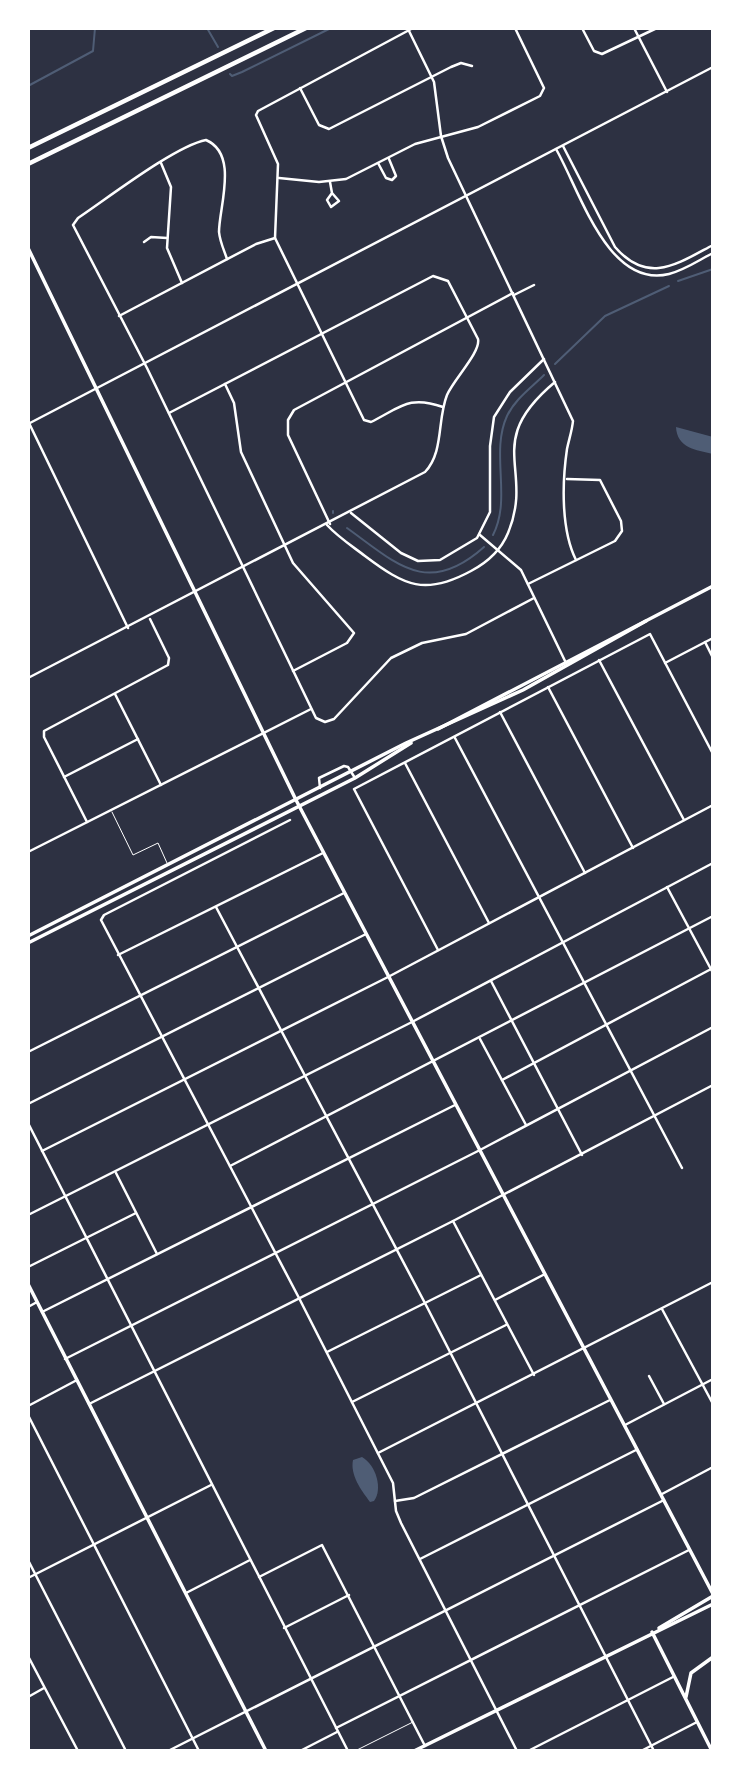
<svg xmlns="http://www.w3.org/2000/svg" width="741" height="1779" viewBox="0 0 741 1779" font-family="Manrope,sans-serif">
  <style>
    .water { fill: #4f5d75 }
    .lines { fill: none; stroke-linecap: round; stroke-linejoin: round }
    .stream { stroke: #4f5d75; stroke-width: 2 }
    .service { stroke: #fff; stroke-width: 1 }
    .minor { stroke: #fff; stroke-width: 2.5 }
    .tertiary { stroke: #fff; stroke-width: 2.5 }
    .secondary { stroke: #fff; stroke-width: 3.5 }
    .motorway { stroke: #fff; stroke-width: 4.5 }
  </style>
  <rect width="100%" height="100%" fill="#2d3142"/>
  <g class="water">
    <path d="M 676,427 L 713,437 L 713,454 C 696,450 677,448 676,427 Z"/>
    <path d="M 362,1457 C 376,1465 383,1489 374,1501 L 370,1502 C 361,1490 350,1475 353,1460 Z"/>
  </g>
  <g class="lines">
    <g class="stream">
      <path d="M 207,28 L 218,47"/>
      <path d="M 230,74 L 232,76 L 242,72 L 331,28"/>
      <path d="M 28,86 L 93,51 L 95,28"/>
      <path d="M 678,281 L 713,269"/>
      <path d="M 555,364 L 605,316 L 669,286"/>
      <path d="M 333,513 L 333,511"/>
      <path d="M 347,528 C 396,563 427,598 484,547"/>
      <path d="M 493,535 C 512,498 490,453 507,416 C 515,399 531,388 544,375"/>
    </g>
    <g class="service">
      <path d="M 112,812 L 133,855 L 158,843 L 167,863"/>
      <path d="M 355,1751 L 413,1722"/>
    </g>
    <g class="minor">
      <path d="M 413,28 L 258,111 L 256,115 L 278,164 L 275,238 L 364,420 L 371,422 C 401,407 409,395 443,407"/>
      <path d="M 582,28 L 594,51 L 602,54 L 657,28"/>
      <path d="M 634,28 L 667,92"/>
      <path d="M 409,31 L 434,82 L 441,136 L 448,158 L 573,421 C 572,431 569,439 567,449 C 562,483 561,530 576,560"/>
      <path d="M 300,88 L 319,125 L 329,129 L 451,67 L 461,63 L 472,66"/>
      <path d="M 563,146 L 615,247 C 648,285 677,264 713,245"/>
      <path d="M 556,149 C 580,191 608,289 669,274 C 685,270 699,260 713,253"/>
      <path d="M 161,163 L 171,187 L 167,248 L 182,283"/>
      <path d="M 378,163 L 386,178 L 392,180 L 396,176 L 389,159"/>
      <path d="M 279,178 L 319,182 L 346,179 L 415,144 L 478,127 L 540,96 L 544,88 L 515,28"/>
      <path d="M 330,182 L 332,193 L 339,201 L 331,207 L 327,200 L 332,193"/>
      <path d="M 144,242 L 151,237 L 167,238"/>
      <path d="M 227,259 C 224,250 220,242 219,232 C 219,207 239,154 206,140 C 175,146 108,198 78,218 L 73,225 L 147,368 L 316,718 L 325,722 L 334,719 L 391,658 L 422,643 L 466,634 L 534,598"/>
      <path d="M 514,295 L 534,285"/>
      <path d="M 119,316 L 256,244 L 275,238"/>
      <path d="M 225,384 L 234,403 L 241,452 L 293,563 L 354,633 L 347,643 L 293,671"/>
      <path d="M 29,423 L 128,628"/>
      <path d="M 351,513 L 401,553 L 418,561 L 440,560 L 477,538 L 490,512 L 490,446 L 494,417 L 510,392 L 544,359"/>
      <path d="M 330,524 L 288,435 L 288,420 L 294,410 L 513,293"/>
      <path d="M 327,525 C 338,537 352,546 365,556 C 405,586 425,596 471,571 C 488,562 501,550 508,533 C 535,468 482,443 555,382"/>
      <path d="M 480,535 L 521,570 L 566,663"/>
      <path d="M 528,584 L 615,541 L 622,531 L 621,521 L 600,480 L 567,479"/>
      <path d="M 705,642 L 713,658"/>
      <path d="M 599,660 L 684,820"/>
      <path d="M 665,663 L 713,638"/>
      <path d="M 28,678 L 425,472 C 444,452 437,420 447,395 C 454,379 481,352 478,339 L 448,281 L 433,276 L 169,413"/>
      <path d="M 548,687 L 633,848"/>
      <path d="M 115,694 L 161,785"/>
      <path d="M 500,712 L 585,873"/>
      <path d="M 455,738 L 682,1168"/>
      <path d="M 405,763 L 489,923"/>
      <path d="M 64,777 L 138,739"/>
      <path d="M 320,788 L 319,778 L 344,766 L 348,767 L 355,778"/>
      <path d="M 290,820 L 104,915 L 101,920 L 299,1298"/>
      <path d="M 87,822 L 44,737 L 44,731 L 168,665 L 169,658 L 150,619"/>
      <path d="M 28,852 L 311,709"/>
      <path d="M 667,887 L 713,973"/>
      <path d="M 216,907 L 427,1307 L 654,1751"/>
      <path d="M 438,950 L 354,789 L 650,634 L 713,754"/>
      <path d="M 118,955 L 323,853"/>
      <path d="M 491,981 L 582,1155"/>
      <path d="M 480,1039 L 526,1125"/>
      <path d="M 28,1052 L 344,893"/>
      <path d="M 502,1080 L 713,968"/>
      <path d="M 28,1104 L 366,934"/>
      <path d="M 28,1123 L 348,1751"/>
      <path d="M 42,1151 L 388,977"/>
      <path d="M 230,1166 L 713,916"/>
      <path d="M 116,1173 L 157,1254"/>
      <path d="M 28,1215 L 412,1022 L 713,863"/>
      <path d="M 453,1221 L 534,1375"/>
      <path d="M 28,1267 L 136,1213"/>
      <path d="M 495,1300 L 545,1274"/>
      <path d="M 28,1307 L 37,1302"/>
      <path d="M 662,1309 L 713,1404"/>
      <path d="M 42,1312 L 455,1105"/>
      <path d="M 327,1352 L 481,1275"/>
      <path d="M 65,1359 L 480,1150 L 713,1027"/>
      <path d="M 649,1376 L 664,1404"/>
      <path d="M 352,1402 L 506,1325"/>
      <path d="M 28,1415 L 199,1751"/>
      <path d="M 625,1425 L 713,1379"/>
      <path d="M 378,1453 L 713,1282"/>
      <path d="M 662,1494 L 713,1467"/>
      <path d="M 395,1501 L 414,1498 L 610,1400"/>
      <path d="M 420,1559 L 636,1450"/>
      <path d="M 28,1560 L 126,1751"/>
      <path d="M 259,1577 L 322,1545 L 425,1746"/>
      <path d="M 28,1578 L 211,1485"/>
      <path d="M 186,1593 L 250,1560"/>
      <path d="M 284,1628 L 349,1595"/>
      <path d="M 28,1656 L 78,1751"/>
      <path d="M 28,1697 L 44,1688"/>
      <path d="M 336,1728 L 689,1550"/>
      <path d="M 168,1751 L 664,1500"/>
      <path d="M 300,1751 L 337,1732"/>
      <path d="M 528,1751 L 673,1677"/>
      <path d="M 641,1751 L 697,1722"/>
    </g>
    <g class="tertiary">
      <path d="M 28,424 L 713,67"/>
      <path d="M 388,977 L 713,805"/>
      <path d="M 299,1298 L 393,1483 L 396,1511 L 401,1523 L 517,1751"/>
      <path d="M 89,1404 L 453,1221 L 713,1085"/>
      <path d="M 28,1406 L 77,1380"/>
    </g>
    <g class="secondary">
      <path d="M 28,248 L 296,800 L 713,1594"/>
      <path d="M 438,729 L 713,586"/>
      <path d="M 28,936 L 406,743 L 523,690 L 646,621"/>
      <path d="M 28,943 L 355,778 L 411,743"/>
      <path d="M 28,1284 L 266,1751"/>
      <path d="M 659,1628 L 713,1596"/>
      <path d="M 652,1632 L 712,1751"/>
      <path d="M 686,1697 L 691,1673 L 713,1657"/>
      <path d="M 414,1751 L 713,1604"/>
    </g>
    <g class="motorway">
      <path d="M 28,148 L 274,28"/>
      <path d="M 28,164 L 306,28"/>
    </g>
  </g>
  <rect width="741" height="1779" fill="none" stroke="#ffffff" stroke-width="60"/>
</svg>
